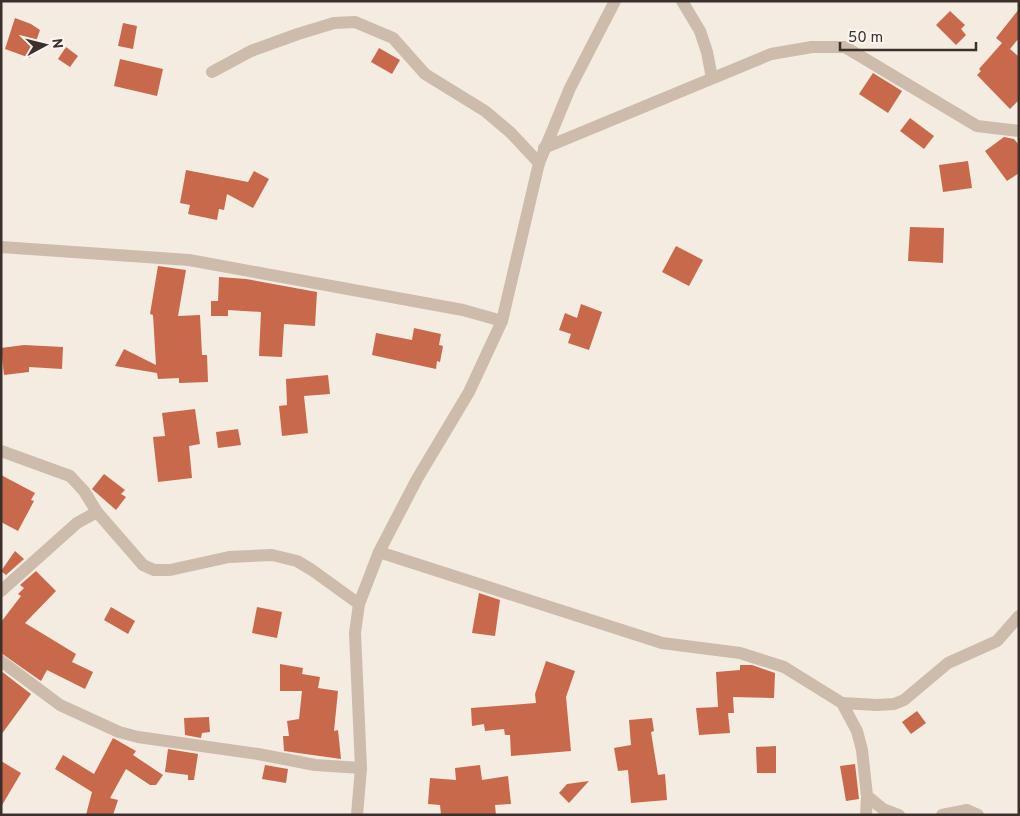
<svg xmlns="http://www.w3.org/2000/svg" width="1020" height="816" viewBox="0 0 1020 816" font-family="Overpass,sans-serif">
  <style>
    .building { fill: #c8694b }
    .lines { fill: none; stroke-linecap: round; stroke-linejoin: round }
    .street { stroke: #cdbbac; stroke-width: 12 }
  </style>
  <rect width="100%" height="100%" fill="#f4ebe1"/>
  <g class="building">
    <path d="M 1019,9 L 1019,38 L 1010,49 L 1019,57 L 1019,100 L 1010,109 L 977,75 L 981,71 L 979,69 L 1002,43 L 996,38 Z"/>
    <path d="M 950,11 L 965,25 L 961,29 L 966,35 L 956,45 L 936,25 Z"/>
    <path d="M 15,18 L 31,24 L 40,30 L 30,58 L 5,49 Z"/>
    <path d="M 123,23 L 137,26 L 133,49 L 118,46 Z"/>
    <path d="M 66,47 L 78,56 L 70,67 L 58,59 Z"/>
    <path d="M 379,48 L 400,60 L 392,74 L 371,62 Z"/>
    <path d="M 120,59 L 163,69 L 157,96 L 114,86 Z"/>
    <path d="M 873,73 L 902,91 L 888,113 L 859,94 Z"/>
    <path d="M 910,118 L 934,136 L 924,149 L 900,131 Z"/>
    <path d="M 1004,137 L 1014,139 L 1019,145 L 1019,173 L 1007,181 L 985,151 Z"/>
    <path d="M 968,161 L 972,188 L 943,192 L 939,165 Z"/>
    <path d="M 186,170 L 248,182 L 254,171 L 269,179 L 253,208 L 227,194 L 224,210 L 219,209 L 217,220 L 188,214 L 190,205 L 180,203 Z"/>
    <path d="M 910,227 L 944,228 L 943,263 L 908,261 Z"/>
    <path d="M 676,246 L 703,260 L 689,286 L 662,272 Z"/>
    <path d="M 158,266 L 186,270 L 178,316 L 200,315 L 202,355 L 207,355 L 208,382 L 179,383 L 179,378 L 158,379 L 157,373 L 115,366 L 124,349 L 156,365 L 153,315 L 150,314 Z"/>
    <path d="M 219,277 L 246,279 L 317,292 L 315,326 L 284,324 L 282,357 L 259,356 L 261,312 L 228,310 L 228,316 L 211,316 L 211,301 L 218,301 Z"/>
    <path d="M 581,304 L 602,312 L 589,350 L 568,343 L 571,334 L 559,330 L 565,313 L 577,318 Z"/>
    <path d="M 414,328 L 441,334 L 439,345 L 443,346 L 440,362 L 437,361 L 436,369 L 372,355 L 376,333 L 412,340 Z"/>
    <path d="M 24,345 L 63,347 L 62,369 L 29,367 L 29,372 L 4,375 L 1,348 Z"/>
    <path d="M 328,375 L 330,394 L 304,396 L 308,433 L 282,436 L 279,406 L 287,405 L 286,379 Z"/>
    <path d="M 195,409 L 200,444 L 189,446 L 192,478 L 158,482 L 153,437 L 165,436 L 162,413 Z"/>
    <path d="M 238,429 L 241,445 L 218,448 L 216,432 Z"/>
    <path d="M 104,474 L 125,490 L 121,494 L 126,497 L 116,510 L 92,489 Z"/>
    <path d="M 1,475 L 35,493 L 31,500 L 34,501 L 18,531 L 1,522 Z"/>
    <path d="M 15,551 L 24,559 L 6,575 L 1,571 Z"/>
    <path d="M 36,571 L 56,591 L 25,623 L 76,654 L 72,662 L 93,672 L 85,689 L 47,670 L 41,681 L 1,653 L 1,622 L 21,596 L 18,594 L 24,588 L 20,585 Z"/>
    <path d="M 479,593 L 500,600 L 495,636 L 472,633 Z"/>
    <path d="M 111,607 L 135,621 L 128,634 L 104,620 Z"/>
    <path d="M 257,607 L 282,612 L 277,638 L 252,633 Z"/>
    <path d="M 546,661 L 575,671 L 566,697 L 571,751 L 511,756 L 510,735 L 505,735 L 504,729 L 485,731 L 484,724 L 472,726 L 471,708 L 536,703 L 535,694 Z"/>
    <path d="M 280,664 L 303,668 L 302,674 L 320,677 L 318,688 L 338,691 L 334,731 L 338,730 L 341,759 L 284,751 L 283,736 L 289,736 L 287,721 L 299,719 L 302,691 L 280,691 Z"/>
    <path d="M 740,665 L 752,665 L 775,673 L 774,698 L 733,697 L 734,713 L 728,713 L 730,733 L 699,735 L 696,708 L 718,707 L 716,672 L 740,670 Z"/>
    <path d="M 1,671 L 31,694 L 1,735 Z"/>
    <path d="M 917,711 L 926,723 L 911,734 L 902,722 Z"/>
    <path d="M 209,717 L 210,732 L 202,733 L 201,738 L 185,735 L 184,718 Z"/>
    <path d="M 652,718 L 654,731 L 651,732 L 658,775 L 665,774 L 667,800 L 631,803 L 628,770 L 618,771 L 614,748 L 631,745 L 629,720 Z"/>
    <path d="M 113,738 L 136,751 L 133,755 L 163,775 L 156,785 L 150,785 L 126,769 L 110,798 L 118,800 L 113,815 L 86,815 L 92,792 L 55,769 L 63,755 L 94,774 Z"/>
    <path d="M 776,746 L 776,773 L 757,773 L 756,747 Z"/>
    <path d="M 168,749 L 198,754 L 194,780 L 188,780 L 188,775 L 165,772 Z"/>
    <path d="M 1,761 L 21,773 L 1,807 Z"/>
    <path d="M 855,764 L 859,799 L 846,801 L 840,766 Z"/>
    <path d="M 265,765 L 288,769 L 286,783 L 262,779 Z"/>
    <path d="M 480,765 L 482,780 L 508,776 L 511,804 L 495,805 L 496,815 L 441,815 L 440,805 L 428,804 L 430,778 L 456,780 L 455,768 Z"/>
    <path d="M 589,781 L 569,803 L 559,793 L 567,784 Z"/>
  </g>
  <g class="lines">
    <g class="street">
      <path d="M 682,1 L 700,31 L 707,52 L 712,78"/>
      <path d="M 212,72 L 251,51 L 298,34 L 334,23 L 355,22 L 393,38 L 425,74 L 485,111 L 511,133 L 539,163"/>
      <path d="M 544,148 L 771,54 L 812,47 L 845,47 L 977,126 L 1019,131"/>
      <path d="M 1,247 L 189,260 L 463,310 L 502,321"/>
      <path d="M 1,451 L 70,476 L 84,491 L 97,512 L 143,565 L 154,570 L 170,570 L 229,557 L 272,555 L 297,561 L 312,570 L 359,604"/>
      <path d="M 379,552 L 662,643 L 740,653 L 784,667 L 842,703 L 857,731 L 862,750 L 867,796 L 866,815"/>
      <path d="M 1,591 L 77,523 L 97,512"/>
      <path d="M 1,661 L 60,705 L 119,732 L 138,737 L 258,754 L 315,765 L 361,768"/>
      <path d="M 842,703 L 877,705 L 894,704 L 904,700 L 948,663 L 997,641 L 1019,616"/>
      <path d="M 867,796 L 883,809 L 899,815"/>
      <path d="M 357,815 L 361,768 L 355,633 L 359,604 L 379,552 L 417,479 L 469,392 L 502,321 L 539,163 L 570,88 L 615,1"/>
      <path d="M 942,815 L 967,810 L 978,815"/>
    </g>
  </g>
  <rect width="1020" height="816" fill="none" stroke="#3b302b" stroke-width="5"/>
  <g transform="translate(45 45) rotate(83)" stroke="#fbf5ee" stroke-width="4" paint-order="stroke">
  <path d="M0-4L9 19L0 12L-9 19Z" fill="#3b302b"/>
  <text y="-8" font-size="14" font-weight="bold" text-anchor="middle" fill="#3b302b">N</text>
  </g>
  <path d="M840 42v8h136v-8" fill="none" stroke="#3b302b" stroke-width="2.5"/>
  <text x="848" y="42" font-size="15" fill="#3b302b" stroke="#fbf5ee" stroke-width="4" paint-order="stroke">50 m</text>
</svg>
